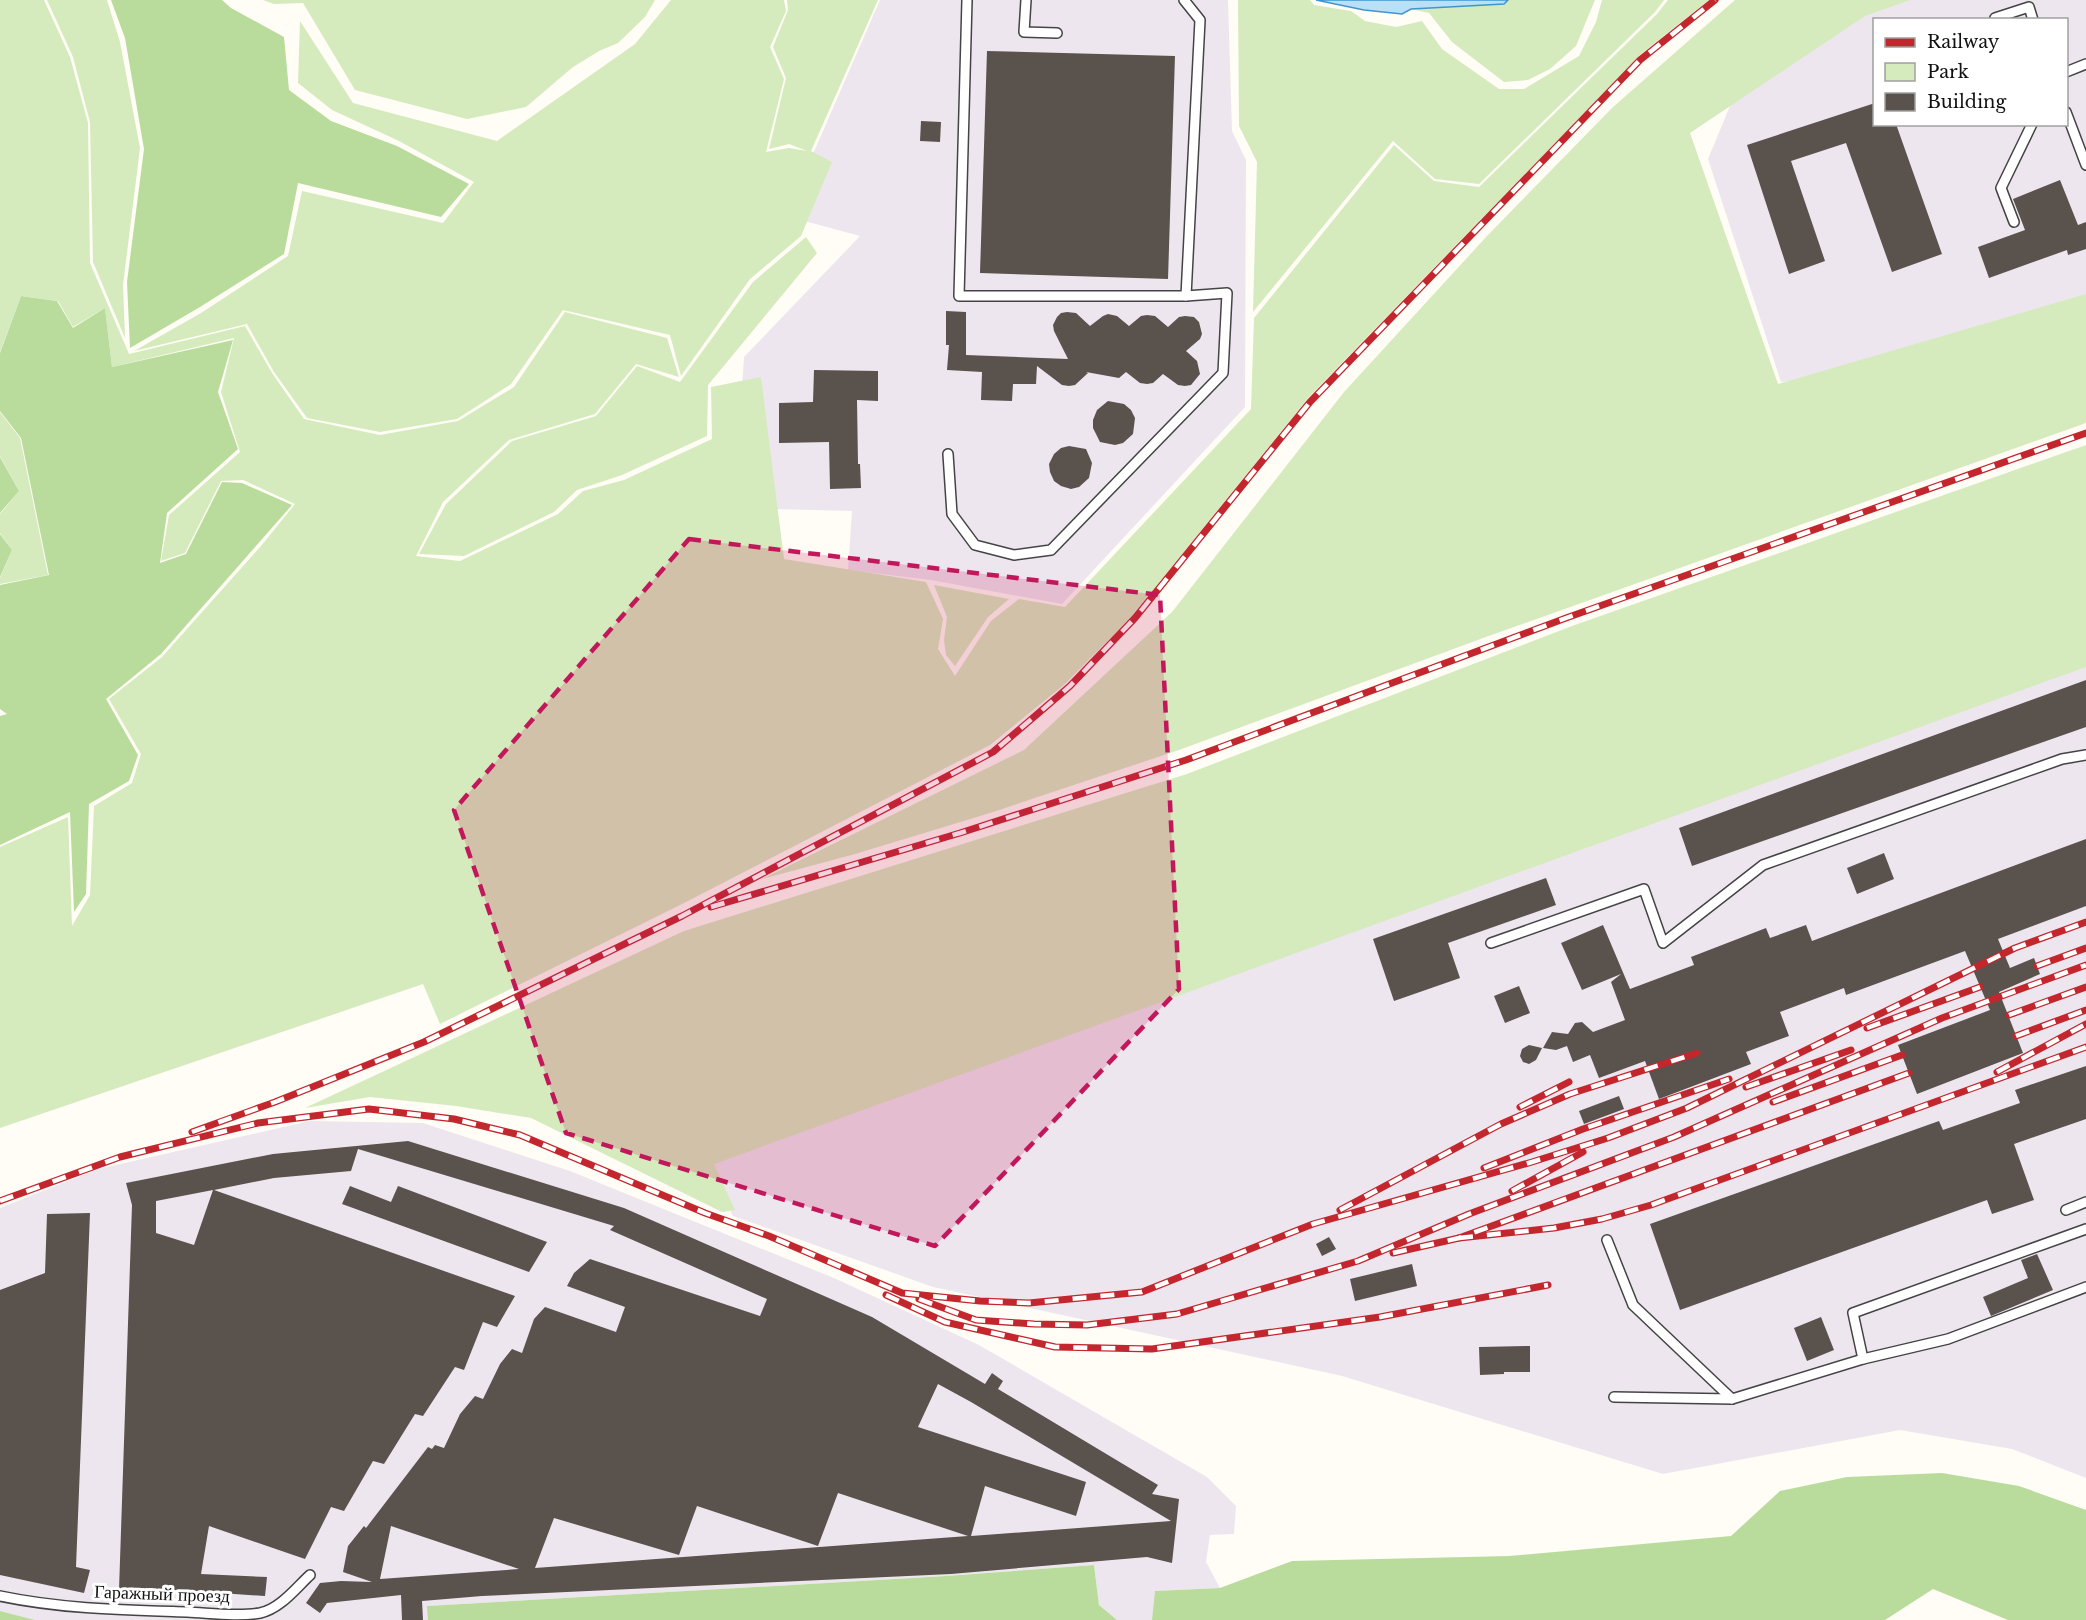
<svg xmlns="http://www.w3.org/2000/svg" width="2086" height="1620" viewBox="0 0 2086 1620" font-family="'Libre Baskerville',serif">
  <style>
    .industrial { fill: #eee6ef; fill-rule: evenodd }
    .green { fill: #d5ebbd }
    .forest { fill: #b9dc9c }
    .water { fill: #b9e0f7; stroke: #3f96cf; stroke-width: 1.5 }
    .building { fill: #5a524d; fill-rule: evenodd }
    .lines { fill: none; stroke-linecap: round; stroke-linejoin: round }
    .service-casing { stroke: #444; stroke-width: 12 }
    .service { stroke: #fff; stroke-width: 9 }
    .rail-casing { stroke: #c4262e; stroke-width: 7 }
    .rail { stroke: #fff; stroke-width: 4.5; stroke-dasharray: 14; stroke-linecap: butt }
    .marked { fill: #c2185b; fill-opacity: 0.2; stroke: #c2185b; stroke-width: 4.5; stroke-dasharray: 12 8; stroke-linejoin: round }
    .labels { text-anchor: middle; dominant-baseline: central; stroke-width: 6; stroke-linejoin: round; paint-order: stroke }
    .street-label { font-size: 18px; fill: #111; stroke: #fff }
  </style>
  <rect width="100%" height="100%" fill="#fffdf5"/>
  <g class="industrial">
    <path d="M 880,0 L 1228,0 L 1232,131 L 1246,160 L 1245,407 L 1062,604 L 931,580 L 848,570 L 852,511 L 734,508 L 744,357 L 860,236 L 786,216 Z"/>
    <path d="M 1774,0 L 2086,0 L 2086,345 L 1979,361 L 1781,382 L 1708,159 ZM 1874,20 L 2066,20 L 2066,124 L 1874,124 Z"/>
    <path d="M 2086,658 L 2086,1478 L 2012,1449 L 1900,1430 L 1663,1474 L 1342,1376 L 933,1287 L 733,1216 L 707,1162 Z"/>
    <path d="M 310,1121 L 423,1123 L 570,1171 L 834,1278 L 979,1345 L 1207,1477 L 1236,1506 L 1234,1534 L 1210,1535 L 1206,1562 L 1220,1588 L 1156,1591 L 1152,1620 L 1117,1620 L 1099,1605 L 1094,1565 L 946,1576 L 428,1606 L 428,1620 L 35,1620 L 0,1611 L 0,1208 L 98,1169 Z"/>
  </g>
  <g class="green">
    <path d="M 0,0 L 44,0 L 70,57 L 88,123 L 90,263 L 129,354 L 245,326 L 272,373 L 304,419 L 380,435 L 458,421 L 514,387 L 565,312 L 667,338 L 679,377 L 636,364 L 595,414 L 509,440 L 443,502 L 416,556 L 460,561 L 558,514 L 583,491 L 624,480 L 712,439 L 711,387 L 761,377 L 784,559 L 926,582 L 943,619 L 938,649 L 955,676 L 991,621 L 1019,599 L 1065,607 L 1251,409 L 1254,318 L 1394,145 L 1434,181 L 1479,187 L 1657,14 L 1668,0 L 1709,0 L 1641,54 L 1309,397 L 1131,617 L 1065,684 L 990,745 L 682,904 L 440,1024 L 423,984 L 0,1128 L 0,847 L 68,817 L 72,926 L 90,895 L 94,806 L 132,783 L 141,754 L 109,699 L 162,657 L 261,546 L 295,504 L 243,480 L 221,481 L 185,553 L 161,561 L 169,515 L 240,452 L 221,392 L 234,338 L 112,367 L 105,308 L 73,327 L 58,301 L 21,296 L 0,352 Z"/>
    <path d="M 47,0 L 107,0 L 120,42 L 140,148 L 123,285 L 125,338 L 93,262 L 90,122 L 73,57 Z"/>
    <path d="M 263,0 L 655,0 L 645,17 L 618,43 L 599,51 L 573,67 L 526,107 L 467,119 L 355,90 L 303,3 L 274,4 Z"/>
    <path d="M 671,0 L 784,0 L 786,11 L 770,47 L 784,79 L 766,152 L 789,148 L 807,151 L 789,144 L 769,149 L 786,78 L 773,47 L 788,10 L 787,0 L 878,0 L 811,151 L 832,162 L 801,236 L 750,279 L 681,376 L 670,335 L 563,310 L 511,384 L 457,419 L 380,432 L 307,418 L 274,372 L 247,324 L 134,351 L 201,313 L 288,256 L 302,191 L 443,223 L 474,182 L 399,141 L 332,110 L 298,83 L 300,21 L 353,103 L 497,141 L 635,44 Z"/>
    <path d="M 1238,0 L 1310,0 L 1314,5 L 1351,11 L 1365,21 L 1396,27 L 1422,21 L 1442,49 L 1499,89 L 1524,89 L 1579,56 L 1596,22 L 1602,0 L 1664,0 L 1655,12 L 1479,184 L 1435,179 L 1393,141 L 1253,312 L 1257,162 L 1239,126 Z"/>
    <path d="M 1508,0 L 1595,0 L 1576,46 L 1550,69 L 1528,80 L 1504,82 L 1452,42 L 1429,13 L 1411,9 L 1504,4 Z"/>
    <path d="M 1735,0 L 1910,0 L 1865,16 L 1690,133 L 1778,384 L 2086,294 L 2086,423 L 1486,637 L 1179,750 L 990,813 L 855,854 L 762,879 L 1024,750 L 1172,612 L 1344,392 L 1487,236 L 1613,107 Z"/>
    <path d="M 806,237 L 817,253 L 708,385 L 707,436 L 622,475 L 577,490 L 554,512 L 464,556 L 419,554 L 446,504 L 512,441 L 596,416 L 637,366 L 680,382 L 753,282 Z"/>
    <path d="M 0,412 L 20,438 L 48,575 L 0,584 L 0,578 L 12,550 L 0,533 L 0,514 L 19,491 L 0,456 Z"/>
    <path d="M 2086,445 L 2086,667 L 714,1164 L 735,1210 L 722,1212 L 531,1118 L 456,1106 L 370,1097 L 305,1108 L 684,931 L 1187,774 L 1572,626 Z"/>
    <path d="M 934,585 L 1009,599 L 988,617 L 955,666 L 946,655 L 944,640 L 947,617 Z"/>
  </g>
  <g class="forest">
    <path d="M 111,0 L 222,0 L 231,8 L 284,37 L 289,90 L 331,121 L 397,146 L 469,184 L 441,217 L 298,183 L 284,254 L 200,307 L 130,348 L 127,282 L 144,149 L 125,38 Z"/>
    <path d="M 21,296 L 57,301 L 73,328 L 105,308 L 112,367 L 233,340 L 218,392 L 238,449 L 167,513 L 160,563 L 186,554 L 222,482 L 242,483 L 292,505 L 161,654 L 106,699 L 138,755 L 129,781 L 89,804 L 86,894 L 74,912 L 70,812 L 0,845 L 0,716 L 7,714 L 0,709 L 0,585 L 49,575 L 21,438 L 0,411 L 0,353 Z"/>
    <path d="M 0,457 L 19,491 L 0,513 Z"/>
    <path d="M 0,534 L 12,550 L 0,577 Z"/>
    <path d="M 1942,1473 L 2019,1486 L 2086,1510 L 2086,1620 L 2008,1620 L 1933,1589 L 1885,1620 L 1152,1620 L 1155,1591 L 1220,1588 L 1292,1561 L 1509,1556 L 1731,1536 L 1780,1491 L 1847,1477 Z"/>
    <path d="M 1094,1565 L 1099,1605 L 1117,1620 L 428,1620 L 427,1606 L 946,1576 Z"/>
    <path d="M 0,1611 L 35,1620 L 0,1620 Z"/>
  </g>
  <path class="water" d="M 1316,0 L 1508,0 L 1504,4 L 1411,9 L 1402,14 L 1364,10 Z"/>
  <g class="building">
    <path d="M 987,51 L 1175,56 L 1168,279 L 980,273 Z"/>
    <path d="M 1875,103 L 1875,124 L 1896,124 L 1942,254 L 1892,272 L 1846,143 L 1791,161 L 1825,261 L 1789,274 L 1747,145 Z"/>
    <path d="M 921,121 L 941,122 L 940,142 L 920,141 Z"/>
    <path d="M 2060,180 L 2078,225 L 2086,222 L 2086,249 L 2068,255 L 2067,250 L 1989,278 L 1978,247 L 2025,230 L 2013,199 Z"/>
    <path d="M 946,311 L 966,312 L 966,355 L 1068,359 L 1054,331 L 1053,325 L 1057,317 L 1061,313 L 1067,312 L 1076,313 L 1090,326 L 1103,316 L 1108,314 L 1117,316 L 1129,326 L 1141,316 L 1147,315 L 1155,316 L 1168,327 L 1179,317 L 1185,316 L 1194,317 L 1199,322 L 1202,334 L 1200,339 L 1186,351 L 1197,361 L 1200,374 L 1191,385 L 1185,386 L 1178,385 L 1163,374 L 1153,383 L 1147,384 L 1140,383 L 1126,372 L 1119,378 L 1086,372 L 1088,373 L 1075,385 L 1069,386 L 1062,385 L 1037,366 L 1036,384 L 1013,384 L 1012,401 L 981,400 L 982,372 L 947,370 L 949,345 L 946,345 Z"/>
    <path d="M 814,370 L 878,371 L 878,401 L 857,400 L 858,464 L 860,464 L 861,488 L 830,489 L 829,442 L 779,443 L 779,403 L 813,402 Z"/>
    <path d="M 1108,401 L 1124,404 L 1131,410 L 1135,418 L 1133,434 L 1123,443 L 1115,445 L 1100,442 L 1093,428 L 1093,420 L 1097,410 Z"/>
    <path d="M 1069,446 L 1086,449 L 1092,463 L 1089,478 L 1079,487 L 1071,489 L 1061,486 L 1054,481 L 1050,472 L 1049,464 L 1054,454 L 1061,448 Z"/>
    <path d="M 2086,680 L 2086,727 L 1692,866 L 1679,828 Z"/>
    <path d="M 2086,839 L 2086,906 L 1998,939 L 2010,968 L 2034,958 L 2040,974 L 1999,992 L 2023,1053 L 1917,1094 L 1898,1045 L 1990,1010 L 1965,951 L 1846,995 L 1844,988 L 1780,1012 L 1789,1036 L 1746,1052 L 1751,1064 L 1659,1099 L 1645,1061 L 1599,1078 L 1590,1055 L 1573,1062 L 1567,1046 L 1556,1050 L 1543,1048 L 1552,1032 L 1568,1034 L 1575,1023 L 1582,1022 L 1593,1032 L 1625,1020 L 1611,982 L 1621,974 L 1582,990 L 1561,943 L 1603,925 L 1630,989 L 1694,965 L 1691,957 L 1766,928 L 1770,938 L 1806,925 L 1812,941 Z"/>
    <path d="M 1884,853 L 1894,879 L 1857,894 L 1847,868 Z"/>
    <path d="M 1546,878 L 1556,905 L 1448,943 L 1460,978 L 1394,1001 L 1373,939 Z"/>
    <path d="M 1519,986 L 1530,1013 L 1505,1023 L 1494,996 Z"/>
    <path d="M 1529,1045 L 1542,1048 L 1536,1060 L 1529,1064 L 1523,1062 L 1520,1056 L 1522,1049 Z"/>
    <path d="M 2086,1066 L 2086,1119 L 2014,1144 L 2034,1200 L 1992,1214 L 1987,1200 L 1680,1310 L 1650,1224 L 1939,1121 L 1943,1130 L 2020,1103 L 2015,1090 Z"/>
    <path d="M 1619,1096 L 1624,1109 L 1584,1124 L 1579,1111 Z"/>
    <path d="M 408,1141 L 624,1208 L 872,1317 L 985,1384 L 992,1373 L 1003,1381 L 998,1389 L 1158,1485 L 1152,1494 L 1179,1499 L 1172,1563 L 1147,1557 L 951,1574 L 482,1596 L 422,1601 L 423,1620 L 402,1620 L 401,1595 L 327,1603 L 320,1613 L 306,1603 L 320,1583 L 341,1581 L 372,1582 L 343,1572 L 348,1546 L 364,1526 L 366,1528 L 428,1447 L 432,1449 L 435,1445 L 444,1448 L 460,1414 L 475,1396 L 483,1399 L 500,1364 L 512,1349 L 522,1353 L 534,1319 L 545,1307 L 616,1332 L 625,1307 L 567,1286 L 574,1273 L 590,1259 L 760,1316 L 767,1299 L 610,1230 L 614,1226 L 358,1149 L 351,1171 L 274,1178 L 214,1190 L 515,1296 L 497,1327 L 483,1322 L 464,1370 L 455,1367 L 423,1416 L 415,1414 L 384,1464 L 373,1461 L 344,1511 L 331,1507 L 305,1559 L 209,1526 L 201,1574 L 267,1577 L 265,1596 L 146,1588 L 145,1593 L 119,1590 L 132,1205 L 126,1183 L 273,1154 ZM 213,1190 L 194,1245 L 156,1233 L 156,1201 ZM 938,1384 L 971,1402 L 1171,1521 L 971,1536 L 985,1486 L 1076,1516 L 1086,1482 L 918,1427 ZM 838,1493 L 968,1536 L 535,1568 L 554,1518 L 679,1555 L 697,1506 L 818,1546 ZM 391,1526 L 519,1569 L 380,1579 Z"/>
    <path d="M 350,1186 L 391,1202 L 398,1186 L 547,1242 L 529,1272 L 342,1204 Z"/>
    <path d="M 90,1213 L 76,1567 L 90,1570 L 84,1593 L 0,1575 L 0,1290 L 45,1273 L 47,1214 Z"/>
    <path d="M 1329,1237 L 1336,1249 L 1322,1256 L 1316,1244 Z"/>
    <path d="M 2037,1254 L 2053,1290 L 1991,1316 L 1983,1297 L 2028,1278 L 2021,1260 Z"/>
    <path d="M 1412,1264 L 1417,1286 L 1355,1301 L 1350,1279 Z"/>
    <path d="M 1821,1317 L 1834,1350 L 1807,1361 L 1794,1328 Z"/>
    <path d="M 1530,1346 L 1530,1372 L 1504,1372 L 1504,1374 L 1480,1375 L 1479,1347 Z"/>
  </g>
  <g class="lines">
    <defs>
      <g id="service">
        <path d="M 1026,0 L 1024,32 L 1057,33"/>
        <path d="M 1184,0 L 1200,20 L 1186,296"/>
        <path d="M 1995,18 L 2029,7 L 2033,20"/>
        <path d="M 2066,72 L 2086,64"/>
        <path d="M 2066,112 L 2086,165"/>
        <path d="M 2014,222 L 2001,188 L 2032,124"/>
        <path d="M 948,454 L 952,514 L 975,545 L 1014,555 L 1051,550 L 1223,373 L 1227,293 L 1186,296 L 959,296 L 967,0"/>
        <path d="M 1491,943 L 1644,889 L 1663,943 L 1763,865 L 2062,759 L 2086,755"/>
        <path d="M 2066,1210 L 2086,1202"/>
        <path d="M 1607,1240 L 1633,1305 L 1732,1399"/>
        <path d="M 1863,1359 L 1853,1313 L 2086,1229"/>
        <path d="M 1614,1397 L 1732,1399 L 1863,1359 L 1948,1339 L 2086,1287"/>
        <path d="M 0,1596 C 62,1609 124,1610 187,1612 C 210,1613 237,1617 260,1613 C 280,1609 296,1588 310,1575"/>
      </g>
    </defs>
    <use href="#service" class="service-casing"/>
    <use href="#service" class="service"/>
    <defs>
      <g id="rail">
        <path d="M 711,907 L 960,833 L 1186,760 L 1566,618 L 2086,433"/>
        <path d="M 2037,966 L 2086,948"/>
        <path d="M 2009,1015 L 2086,987"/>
        <path d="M 1867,1028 L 1980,987"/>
        <path d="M 2016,1036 L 2086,1010"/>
        <path d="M 1997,1072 L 2086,1024"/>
        <path d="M 1746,1087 L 1851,1050"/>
        <path d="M 1773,1102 L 1902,1055"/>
        <path d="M 1520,1107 L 1569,1082"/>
        <path d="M 192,1132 L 275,1102 L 424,1042 L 682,916 L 993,752 L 1070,686 L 1135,618 L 1310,402 L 1640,60 L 1715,0"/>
        <path d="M 1484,1168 L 1583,1129 L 1729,1079"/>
        <path d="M 1512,1191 L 1583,1152"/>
        <path d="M 0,1201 L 120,1157 L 258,1123 L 369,1109 L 454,1119 L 520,1135 L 705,1213 L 769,1236 L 902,1293 L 980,1301 L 1029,1303 L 1142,1292 L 1313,1224 L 1532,1162 L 1608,1138 L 1687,1108 L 2015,948 L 2086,922"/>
        <path d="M 1340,1210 L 1501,1124 L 1570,1094 L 1697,1053"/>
        <path d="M 1459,1238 L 1554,1228 L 1602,1219 L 1651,1205 L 2086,1047"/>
        <path d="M 1393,1253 L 1459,1238 L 1909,1073"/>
        <path d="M 886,1295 L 945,1322 L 1055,1347 L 1152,1349 L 1380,1317 L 1548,1285"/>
        <path d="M 919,1299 L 976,1320 L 1034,1324 L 1087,1325 L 1177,1314 L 1358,1261 L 1469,1214 L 1674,1137 L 1942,1018 L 2086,965"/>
      </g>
    </defs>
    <use href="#rail" class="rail-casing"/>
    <use href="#rail" class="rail"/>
  </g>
  <path class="marked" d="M 689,539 L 1160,595 L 1179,989 L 935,1246 L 566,1133 L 454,810 Z"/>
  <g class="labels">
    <g class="street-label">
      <text transform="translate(162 1594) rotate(2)">Гаражный проезд</text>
    </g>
  </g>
  <rect x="1873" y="18" width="195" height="108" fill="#ffffff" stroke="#a0a0a0" stroke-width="1.5"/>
  <rect x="1885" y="38" width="30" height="9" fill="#c4262e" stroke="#a0a0a0" stroke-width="1.5"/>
  <text x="1927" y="48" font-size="18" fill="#111111">Railway</text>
  <rect x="1885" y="63" width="30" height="18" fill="#d5ebbd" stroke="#a0a0a0" stroke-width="1.5"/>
  <text x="1927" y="78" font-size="18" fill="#111111">Park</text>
  <rect x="1885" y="93" width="30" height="18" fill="#5a524d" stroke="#a0a0a0" stroke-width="1.5"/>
  <text x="1927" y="108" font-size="18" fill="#111111">Building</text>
</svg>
